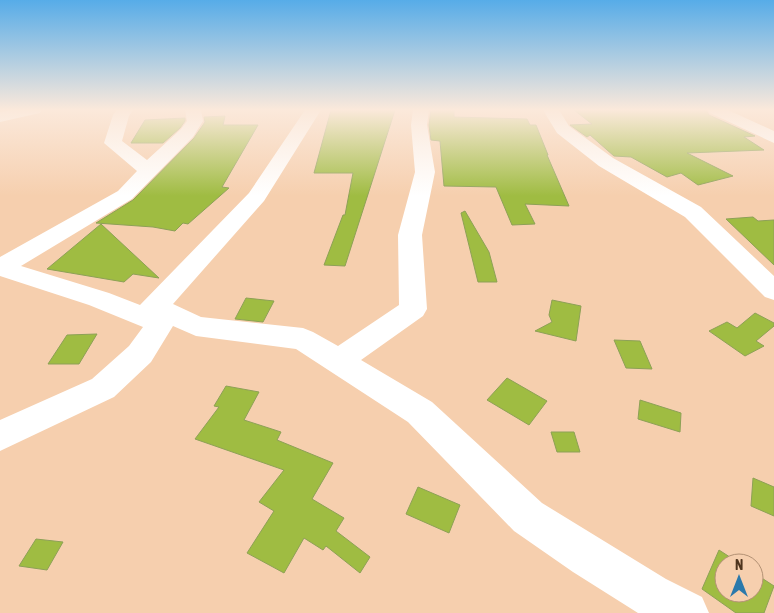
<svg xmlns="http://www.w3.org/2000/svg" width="774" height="613" viewBox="0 0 774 613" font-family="'Asap Condensed',sans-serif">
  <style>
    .building { fill: #9fbc42; stroke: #8da156 }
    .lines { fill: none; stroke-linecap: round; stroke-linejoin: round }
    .minor { fill: #fff; fill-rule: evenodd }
  </style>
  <rect width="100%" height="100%" fill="#f6cfae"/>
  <g class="building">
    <path d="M 331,110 L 395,110 L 345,266 L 324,265 L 343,215 L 345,215 L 353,173 L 314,173 Z"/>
    <path d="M 431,110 L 454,110 L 454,117 L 527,119 L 530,125 L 536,125 L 548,155 L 547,155 L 569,206 L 525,204 L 535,224 L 512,225 L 496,187 L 444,186 L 440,141 L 431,140 L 429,125 Z"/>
    <path d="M 574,110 L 706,110 L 709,115 L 755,136 L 744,137 L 764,150 L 687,153 L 733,176 L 698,185 L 681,173 L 667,177 L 631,157 L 614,156 L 590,135 L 587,137 L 570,125 L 592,124 Z"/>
    <path d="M 225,116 L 223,125 L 258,125 L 222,187 L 229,188 L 188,224 L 183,223 L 175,231 L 153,227 L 96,223 L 133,200 L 194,138 L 205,122 L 204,117 Z"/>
    <path d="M 185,118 L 185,121 L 180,128 L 163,143 L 131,143 L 145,120 Z"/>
    <path d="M 465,211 L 489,252 L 497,282 L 478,282 L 461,213 Z"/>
    <path d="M 753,217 L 758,221 L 774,220 L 774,265 L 726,219 Z"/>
    <path d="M 101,224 L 159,278 L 133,274 L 124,282 L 47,269 Z"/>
    <path d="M 246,298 L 274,301 L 263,322 L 235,319 Z"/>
    <path d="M 552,300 L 581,306 L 576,341 L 535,331 L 552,322 L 549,315 Z"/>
    <path d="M 755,313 L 774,323 L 774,326 L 756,341 L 764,346 L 745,356 L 709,331 L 727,322 L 737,328 Z"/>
    <path d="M 97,334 L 79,364 L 48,364 L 67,335 Z"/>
    <path d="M 614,340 L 640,341 L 652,369 L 626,368 Z"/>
    <path d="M 507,378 L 547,401 L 529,425 L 487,400 Z"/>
    <path d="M 226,386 L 259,392 L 244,420 L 281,432 L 277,440 L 333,463 L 312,499 L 344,518 L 336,531 L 370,557 L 360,573 L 326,546 L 323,550 L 304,538 L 284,573 L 247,553 L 274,511 L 259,502 L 284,470 L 195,439 L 219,407 L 214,406 Z"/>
    <path d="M 640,400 L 681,413 L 680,432 L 638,419 Z"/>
    <path d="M 551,432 L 574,432 L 580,452 L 557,452 Z"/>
    <path d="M 753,478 L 774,487 L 774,516 L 751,506 Z"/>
    <path d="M 418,487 L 460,505 L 449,533 L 406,514 Z"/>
    <path d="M 36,539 L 63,542 L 47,570 L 19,566 Z"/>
    <path d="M 719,550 L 739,563 L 724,563 L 724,593 L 754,593 L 754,573 L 774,586 L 764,613 L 736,613 L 702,589 Z"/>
  </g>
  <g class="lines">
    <g class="minor">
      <path d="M 12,110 L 42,110 L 40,113 L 0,122 L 0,112 Z"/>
      <path d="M 117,110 L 133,110 L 129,116 L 122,141 L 147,160 L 181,129 L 187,121 L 185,110 L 201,110 L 203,121 L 193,137 L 132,199 L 21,266 L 109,293 L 140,305 L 249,193 L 305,110 L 321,110 L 264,201 L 173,304 L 201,317 L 303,328 L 313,332 L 338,346 L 399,305 L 398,235 L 415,172 L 411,125 L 413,110 L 429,110 L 427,125 L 435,172 L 422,235 L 427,309 L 423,316 L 361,360 L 432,402 L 542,503 L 666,579 L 702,597 L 709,613 L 638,613 L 573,572 L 514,531 L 408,422 L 296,349 L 196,336 L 173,326 L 151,362 L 114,397 L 0,451 L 0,420 L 92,379 L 129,346 L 143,327 L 89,305 L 0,276 L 0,257 L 118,191 L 137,171 L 104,143 L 113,115 Z"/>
      <path d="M 543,110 L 559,110 L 569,126 L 613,158 L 701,207 L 774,276 L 774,300 L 765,297 L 685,217 L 599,166 L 557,133 Z"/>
      <path d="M 708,110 L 728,110 L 774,131 L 774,143 L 710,113 Z"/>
    </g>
  </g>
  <linearGradient id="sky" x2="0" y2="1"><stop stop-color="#57ace8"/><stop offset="0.56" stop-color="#fbe9db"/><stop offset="1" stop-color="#fbe9db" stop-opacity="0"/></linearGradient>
  <rect width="774" height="196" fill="url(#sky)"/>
  <g transform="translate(739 578)"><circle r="24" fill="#f6cfae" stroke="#b39174"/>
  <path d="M0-4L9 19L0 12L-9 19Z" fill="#2b79ab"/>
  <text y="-8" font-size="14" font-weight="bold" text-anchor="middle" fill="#4e341d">N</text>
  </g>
</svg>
